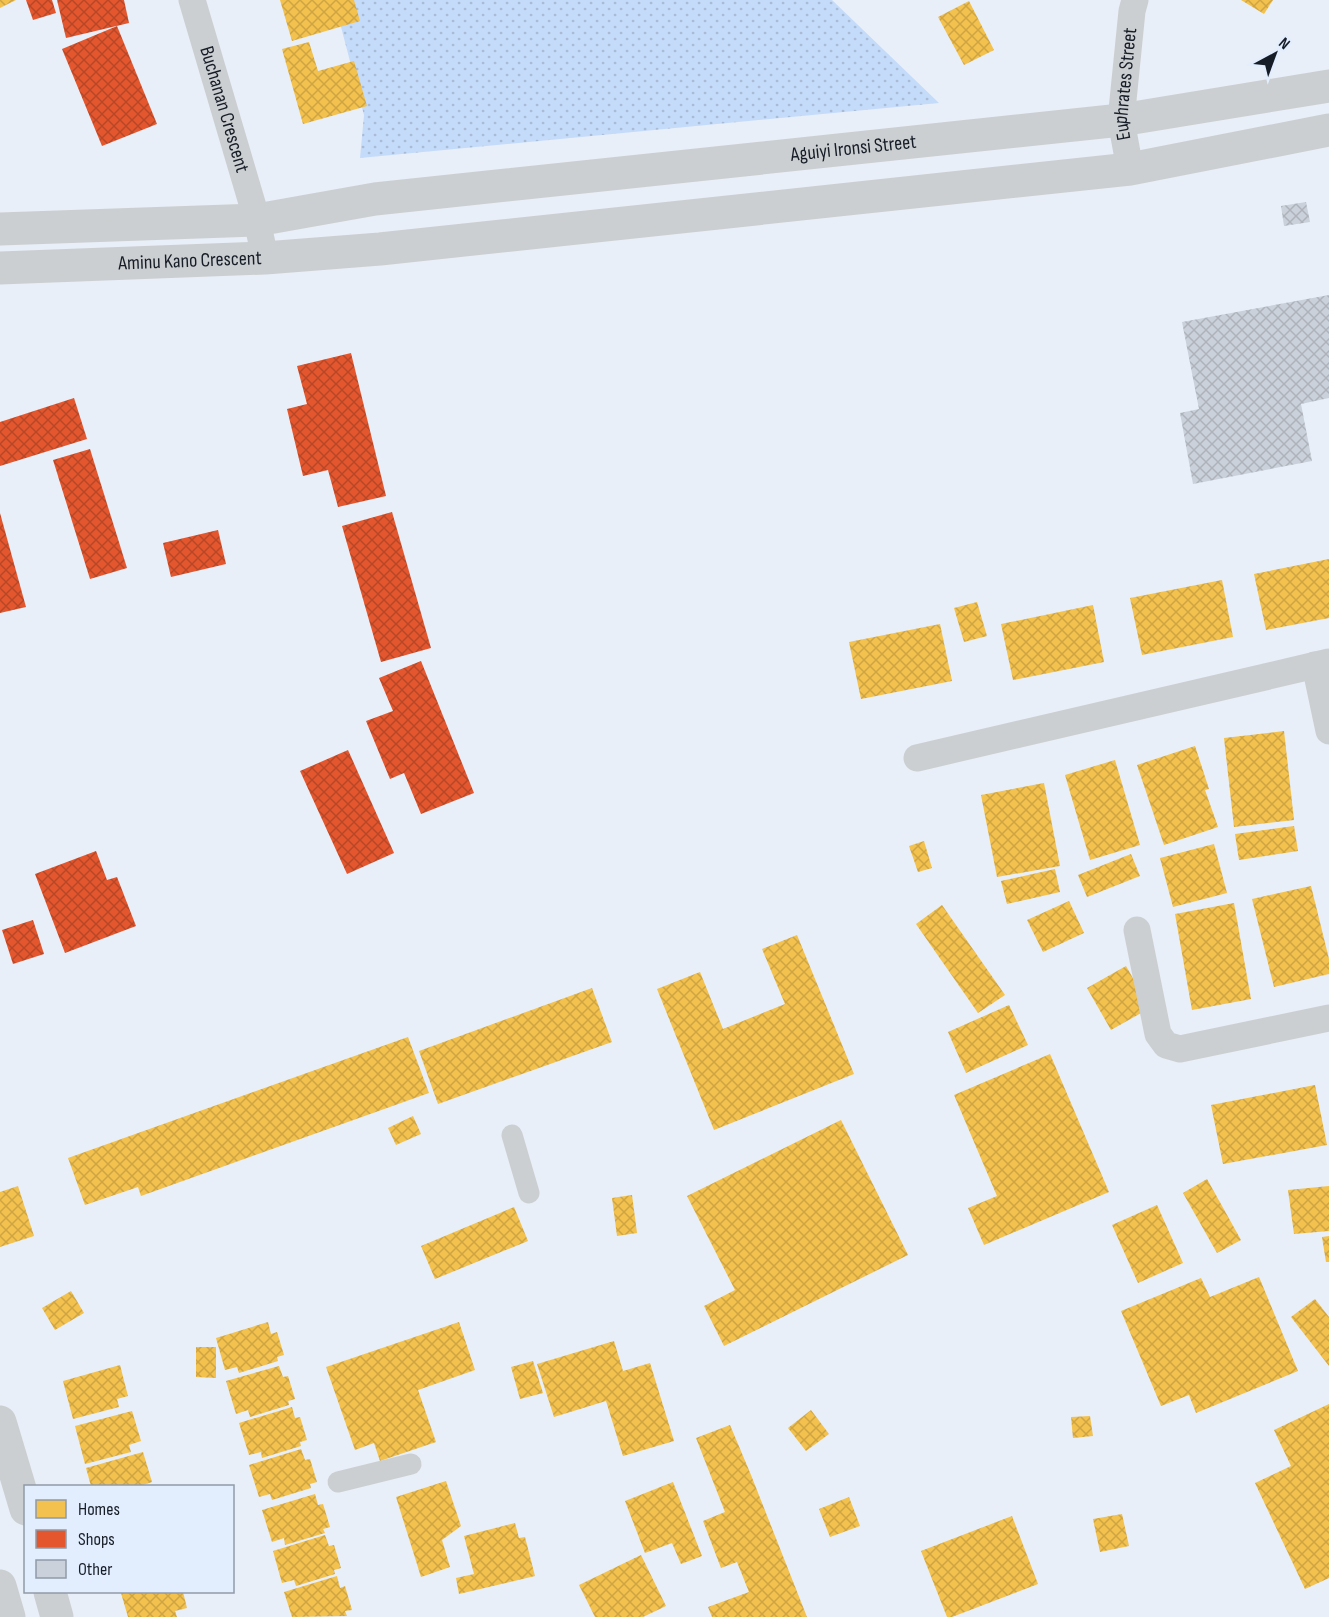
<svg xmlns="http://www.w3.org/2000/svg" width="1329" height="1617" viewBox="0 0 1329 1617" font-family="'Sofia Sans Condensed',sans-serif">
  <style>
    .grass { fill: url(#grass-dots) }
    .homes { fill: url(#homes-cross-hatch) }
    .shops { fill: url(#shops-cross-hatch) }
    .building { fill: url(#building-cross-hatch) }
    .lines { fill: none; stroke-linecap: round; stroke-linejoin: round }
    .pedestrian { stroke: #cccfd1; stroke-width: 21 }
    .minor { stroke: #cccfd1; stroke-width: 27 }
    .tertiary { stroke: #cccfd1; stroke-width: 33 }
    .secondary { stroke: #cccfd1; stroke-width: 33 }
    .labels { text-anchor: middle; dominant-baseline: central; stroke-width: 6; stroke-linejoin: round; paint-order: stroke }
    .street-label { font-size: 20px; fill: #161d27; stroke: #e2eefe }
  </style>
  <defs>
    <pattern id="grass-dots" width="8" height="8" patternUnits="userSpaceOnUse" patternTransform="scale(1.5)"><rect width="8" height="8" fill="#c5dbfa"/><path d="M2 2h.1M6 6h.1" fill="none" stroke="#a8bcd6" stroke-width="1.8" stroke-linecap="round"/></pattern>
    <pattern id="homes-cross-hatch" width="8" height="8" patternUnits="userSpaceOnUse" patternTransform="scale(1.5)"><rect width="8" height="8" fill="#f2c14e"/><path d="M0 0l8 8M0 8l8-8" fill="none" stroke="#cfa544"/></pattern>
    <pattern id="shops-cross-hatch" width="8" height="8" patternUnits="userSpaceOnUse" patternTransform="scale(1.5)"><rect width="8" height="8" fill="#e4572e"/><path d="M0 0l8 8M0 8l8-8" fill="none" stroke="#b84727"/></pattern>
    <pattern id="building-cross-hatch" width="8" height="8" patternUnits="userSpaceOnUse" patternTransform="scale(1.5)"><rect width="8" height="8" fill="#cbd1da"/><path d="M0 0l8 8M0 8l8-8" fill="none" stroke="#aeb3bb"/></pattern>
  </defs>
  <rect width="100%" height="100%" fill="#e8eff8"/>
  <path class="grass" d="M 334,0 L 832,0 L 939,103 L 360,158 L 364,115 Z"/>
  <g class="homes">
    <path d="M 0,0 L 16,0 L 0,8 Z"/>
    <path d="M 280,0 L 354,0 L 360,21 L 292,41 Z"/>
    <path d="M 1241,0 L 1273,0 L 1264,14 Z"/>
    <path d="M 969,1 L 994,50 L 964,65 L 938,17 Z"/>
    <path d="M 309,42 L 318,71 L 354,61 L 367,106 L 303,124 L 282,49 Z"/>
    <path d="M 1329,559 L 1329,618 L 1266,630 L 1254,574 Z"/>
    <path d="M 1222,580 L 1233,637 L 1142,655 L 1130,598 Z"/>
    <path d="M 977,602 L 987,636 L 964,642 L 954,608 Z"/>
    <path d="M 1093,605 L 1104,662 L 1013,680 L 1001,624 Z"/>
    <path d="M 940,624 L 952,681 L 861,699 L 849,642 Z"/>
    <path d="M 1284,731 L 1294,820 L 1234,827 L 1224,738 Z"/>
    <path d="M 1195,746 L 1209,789 L 1205,790 L 1218,827 L 1164,845 L 1137,765 Z"/>
    <path d="M 1115,760 L 1140,845 L 1090,860 L 1065,775 Z"/>
    <path d="M 1044,783 L 1060,866 L 997,877 L 981,795 Z"/>
    <path d="M 1294,826 L 1298,851 L 1239,860 L 1235,834 Z"/>
    <path d="M 924,841 L 932,868 L 918,872 L 909,846 Z"/>
    <path d="M 1214,844 L 1227,893 L 1173,907 L 1160,858 Z"/>
    <path d="M 1131,854 L 1140,876 L 1087,897 L 1078,875 Z"/>
    <path d="M 1055,869 L 1060,892 L 1007,904 L 1001,881 Z"/>
    <path d="M 1311,886 L 1329,959 L 1329,974 L 1274,987 L 1252,899 Z"/>
    <path d="M 1069,901 L 1084,933 L 1043,952 L 1027,920 Z"/>
    <path d="M 1234,903 L 1251,999 L 1192,1010 L 1175,914 Z"/>
    <path d="M 942,905 L 1005,995 L 978,1013 L 916,924 Z"/>
    <path d="M 797,935 L 854,1074 L 714,1130 L 657,989 L 700,972 L 723,1029 L 785,1004 L 762,949 Z"/>
    <path d="M 1126,966 L 1150,1008 L 1111,1030 L 1087,988 Z"/>
    <path d="M 592,988 L 612,1042 L 438,1104 L 419,1051 Z"/>
    <path d="M 1009,1005 L 1028,1045 L 966,1073 L 948,1032 Z"/>
    <path d="M 408,1037 L 429,1093 L 141,1196 L 138,1187 L 85,1205 L 68,1158 Z"/>
    <path d="M 1050,1054 L 1109,1192 L 984,1245 L 968,1208 L 997,1196 L 954,1095 Z"/>
    <path d="M 1315,1085 L 1327,1145 L 1223,1164 L 1211,1105 Z"/>
    <path d="M 413,1116 L 421,1134 L 396,1145 L 388,1128 Z"/>
    <path d="M 841,1120 L 908,1255 L 724,1346 L 704,1306 L 735,1290 L 687,1196 Z"/>
    <path d="M 1207,1179 L 1241,1240 L 1217,1253 L 1183,1193 Z"/>
    <path d="M 18,1186 L 34,1236 L 0,1247 L 0,1192 Z"/>
    <path d="M 1329,1186 L 1329,1231 L 1294,1234 L 1288,1190 Z"/>
    <path d="M 632,1195 L 637,1233 L 617,1236 L 612,1198 Z"/>
    <path d="M 1157,1205 L 1183,1263 L 1138,1283 L 1112,1225 Z"/>
    <path d="M 514,1207 L 528,1241 L 435,1279 L 421,1246 Z"/>
    <path d="M 1329,1236 L 1329,1262 L 1326,1262 L 1322,1237 Z"/>
    <path d="M 1259,1277 L 1298,1371 L 1196,1413 L 1189,1395 L 1161,1406 L 1121,1311 L 1201,1278 L 1210,1297 Z"/>
    <path d="M 71,1291 L 84,1313 L 55,1330 L 42,1308 Z"/>
    <path d="M 1315,1299 L 1329,1317 L 1329,1366 L 1291,1317 Z"/>
    <path d="M 268,1322 L 271,1334 L 277,1332 L 284,1355 L 277,1357 L 278,1361 L 239,1373 L 237,1367 L 225,1370 L 216,1338 Z"/>
    <path d="M 459,1322 L 475,1370 L 418,1390 L 436,1442 L 380,1461 L 374,1443 L 355,1450 L 326,1367 Z"/>
    <path d="M 614,1341 L 623,1371 L 650,1363 L 674,1441 L 623,1456 L 606,1401 L 554,1417 L 537,1364 Z"/>
    <path d="M 196,1347 L 216,1347 L 216,1378 L 196,1377 Z"/>
    <path d="M 533,1361 L 543,1393 L 520,1399 L 511,1367 Z"/>
    <path d="M 120,1365 L 128,1396 L 117,1399 L 119,1407 L 73,1419 L 63,1381 Z"/>
    <path d="M 279,1366 L 283,1377 L 288,1376 L 295,1399 L 288,1401 L 289,1405 L 250,1417 L 248,1410 L 236,1414 L 226,1381 Z"/>
    <path d="M 1329,1404 L 1329,1578 L 1305,1589 L 1255,1483 L 1291,1466 L 1274,1430 Z"/>
    <path d="M 292,1407 L 295,1418 L 300,1417 L 307,1440 L 300,1442 L 301,1446 L 262,1458 L 261,1452 L 249,1455 L 239,1423 Z"/>
    <path d="M 811,1410 L 829,1434 L 806,1451 L 788,1428 Z"/>
    <path d="M 132,1411 L 141,1441 L 129,1445 L 131,1452 L 85,1464 L 75,1426 Z"/>
    <path d="M 1090,1416 L 1093,1436 L 1073,1438 L 1071,1417 Z"/>
    <path d="M 730,1425 L 751,1475 L 807,1617 L 712,1617 L 708,1607 L 749,1592 L 737,1562 L 721,1568 L 703,1521 L 725,1512 L 696,1438 Z"/>
    <path d="M 301,1449 L 305,1460 L 310,1459 L 317,1482 L 310,1484 L 311,1488 L 272,1500 L 270,1494 L 259,1497 L 249,1465 Z"/>
    <path d="M 143,1452 L 152,1482 L 140,1486 L 91,1486 L 86,1468 Z"/>
    <path d="M 446,1481 L 461,1526 L 442,1540 L 450,1567 L 421,1577 L 396,1497 Z"/>
    <path d="M 673,1482 L 702,1556 L 681,1564 L 672,1543 L 645,1553 L 625,1501 Z"/>
    <path d="M 315,1494 L 318,1505 L 323,1504 L 330,1527 L 323,1529 L 325,1533 L 285,1545 L 284,1538 L 272,1542 L 262,1510 Z"/>
    <path d="M 849,1497 L 860,1526 L 830,1537 L 819,1509 Z"/>
    <path d="M 1122,1514 L 1129,1546 L 1100,1552 L 1093,1519 Z"/>
    <path d="M 1012,1516 L 1038,1584 L 952,1617 L 947,1617 L 921,1551 Z"/>
    <path d="M 515,1523 L 519,1538 L 525,1537 L 535,1576 L 459,1594 L 456,1578 L 474,1574 L 464,1536 Z"/>
    <path d="M 325,1535 L 329,1546 L 334,1545 L 341,1568 L 334,1570 L 335,1574 L 296,1586 L 294,1580 L 282,1583 L 273,1551 Z"/>
    <path d="M 641,1555 L 666,1606 L 643,1617 L 595,1617 L 579,1585 Z"/>
    <path d="M 337,1576 L 340,1588 L 345,1586 L 352,1610 L 345,1611 L 347,1616 L 292,1617 L 284,1592 Z"/>
    <path d="M 125,1592 L 183,1592 L 187,1608 L 175,1611 L 177,1617 L 128,1617 L 121,1593 Z"/>
  </g>
  <g class="shops">
    <path d="M 26,0 L 52,0 L 56,13 L 33,20 Z"/>
    <path d="M 57,0 L 124,0 L 129,23 L 66,38 Z"/>
    <path d="M 117,26 L 157,124 L 102,146 L 62,49 Z"/>
    <path d="M 351,353 L 386,496 L 338,507 L 328,470 L 303,476 L 287,409 L 307,404 L 297,366 Z"/>
    <path d="M 74,398 L 87,439 L 0,466 L 0,422 Z"/>
    <path d="M 90,449 L 127,568 L 90,579 L 53,460 Z"/>
    <path d="M 392,512 L 431,648 L 381,662 L 342,526 Z"/>
    <path d="M 0,513 L 26,607 L 0,613 Z"/>
    <path d="M 218,530 L 226,564 L 171,577 L 163,543 Z"/>
    <path d="M 421,661 L 474,793 L 421,814 L 404,773 L 390,779 L 366,721 L 393,711 L 379,678 Z"/>
    <path d="M 348,750 L 394,853 L 347,874 L 300,771 Z"/>
    <path d="M 96,851 L 107,880 L 117,877 L 136,926 L 65,953 L 35,874 Z"/>
    <path d="M 33,920 L 44,954 L 13,964 L 2,930 Z"/>
  </g>
  <g class="building">
    <path d="M 1306,202 L 1310,222 L 1284,226 L 1281,206 Z"/>
    <path d="M 1329,295 L 1329,398 L 1301,404 L 1312,461 L 1193,484 L 1180,413 L 1199,409 L 1182,322 Z"/>
  </g>
  <g class="lines">
    <g class="pedestrian">
      <path d="M 512,1135 L 529,1193"/>
      <path d="M 338,1482 L 411,1464"/>
    </g>
    <g class="minor">
      <path id="s1" d="M 192,0 L 257,220 L 265,258"/>
      <path id="s2" d="M 1130,169 L 1121,120 L 1132,11 L 1135,0"/>
      <path d="M 1315,665 L 1329,731"/>
      <path d="M 917,758 L 1329,662"/>
      <path d="M 1137,930 L 1158,1034 L 1166,1045 L 1180,1049 L 1329,1018"/>
    </g>
    <g class="tertiary">
      <path d="M 0,1422 L 26,1509"/>
      <path d="M 0,1586 L 9,1617"/>
      <path d="M 50,1592 L 57,1617"/>
    </g>
    <g class="secondary">
      <path id="s3" d="M 0,229 L 257,220 L 375,199 L 1121,120 L 1329,86"/>
      <path id="s4" d="M 0,268 L 265,258 L 380,249 L 1130,169 L 1329,130"/>
    </g>
  </g>
  <g class="labels">
    <g class="street-label">
      <text stroke="none"><textPath href="#s2" startOffset="86">Euphrates Street</textPath></text>
      <text stroke="none"><textPath href="#s1" startOffset="114">Buchanan Crescent</textPath></text>
      <text stroke="none"><textPath href="#s3" startOffset="858">Aguiyi Ironsi Street</textPath></text>
      <text stroke="none"><textPath href="#s4" startOffset="190">Aminu Kano Crescent</textPath></text>
    </g>
  </g>
  <rect x="24" y="1485" width="210" height="108" fill="#e2eefe" stroke="#909aa8" stroke-width="1.5"/>
  <rect x="36" y="1500" width="30" height="18" fill="#f2c14e" stroke="#909aa8" stroke-width="1.5"/>
  <text x="78" y="1515" font-size="18" fill="#161d27">Homes</text>
  <rect x="36" y="1530" width="30" height="18" fill="#e4572e" stroke="#909aa8" stroke-width="1.5"/>
  <text x="78" y="1545" font-size="18" fill="#161d27">Shops</text>
  <rect x="36" y="1560" width="30" height="18" fill="#cbd1da" stroke="#909aa8" stroke-width="1.5"/>
  <text x="78" y="1575" font-size="18" fill="#161d27">Other</text>
  <g transform="translate(1275 54) rotate(41)" stroke="#e2eefe" stroke-width="4.5" paint-order="stroke">
  <path d="M0-4.5L10 22L0 15L-10 22Z" fill="#161d27"/>
  <text y="-9" font-size="16" font-weight="bold" text-anchor="middle" fill="#161d27">N</text>
  </g>
</svg>
